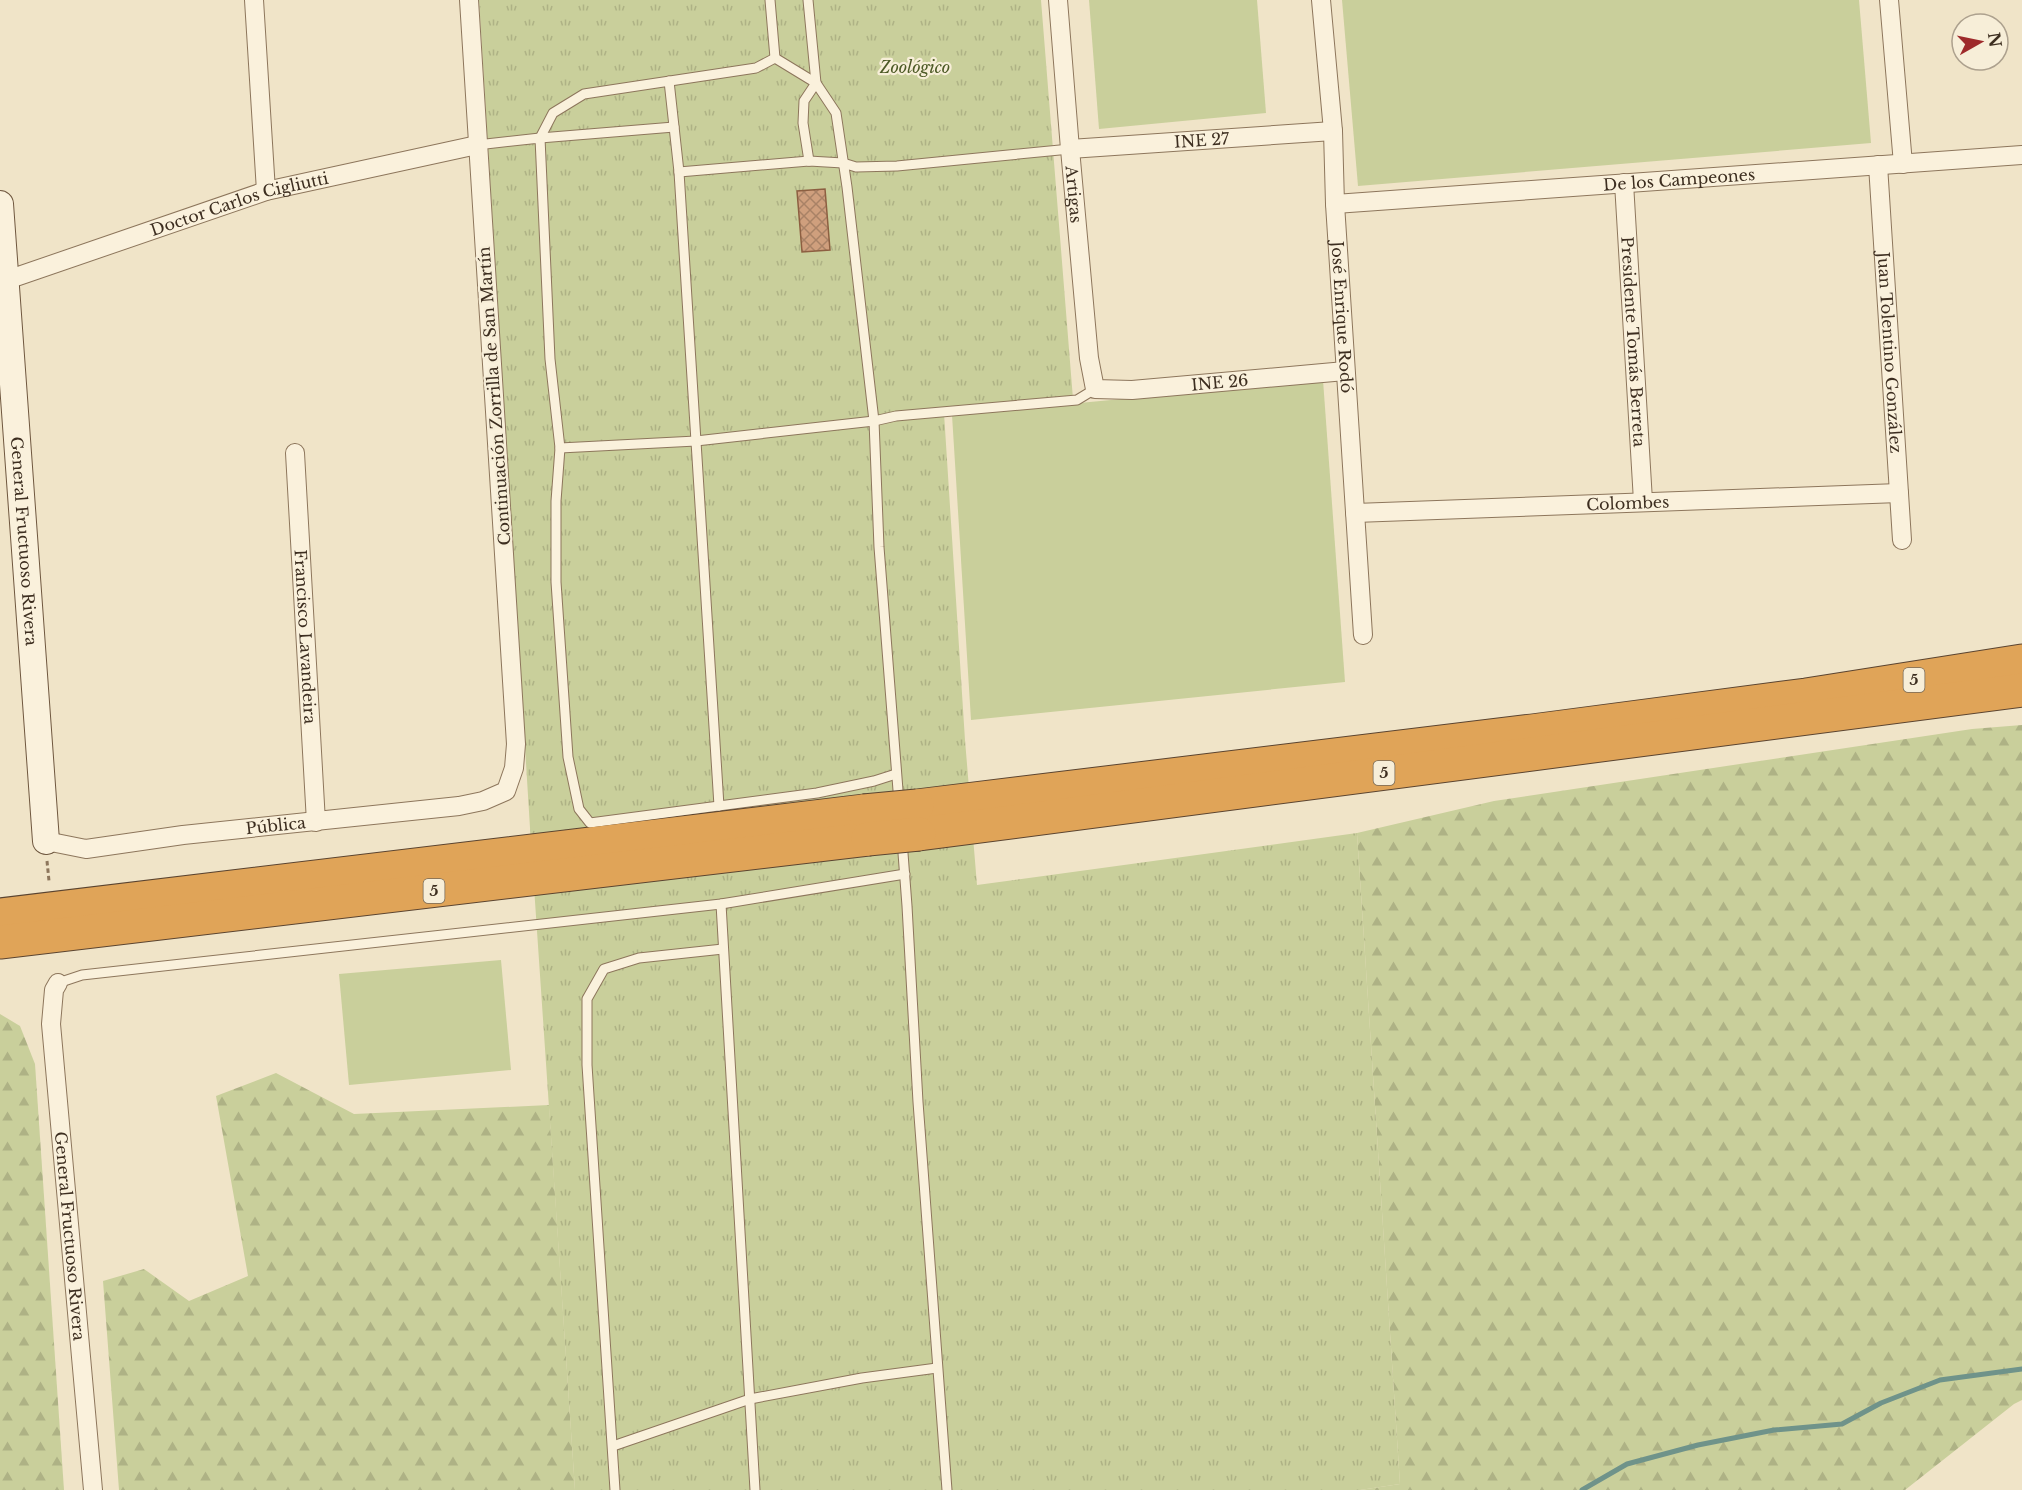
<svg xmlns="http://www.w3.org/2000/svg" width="2022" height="1490" font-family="'Libre Baskerville',serif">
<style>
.forest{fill:url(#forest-firs)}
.park{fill:url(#park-tufts)}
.garden{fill:#c9cf9b}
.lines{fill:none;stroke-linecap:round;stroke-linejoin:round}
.stream{stroke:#6f938a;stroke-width:5}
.building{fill:url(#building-cross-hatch);stroke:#8d5f41;stroke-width:1.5}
.lane-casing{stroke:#8d765c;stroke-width:11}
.street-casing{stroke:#8d765c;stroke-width:20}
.secondary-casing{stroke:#6f573f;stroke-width:28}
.highway-casing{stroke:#5b4430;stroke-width:35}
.path{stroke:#8d765c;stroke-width:3;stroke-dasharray:4.5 3;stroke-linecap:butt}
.lane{stroke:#faf1dc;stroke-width:9}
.street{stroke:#faf1dc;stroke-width:18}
.secondary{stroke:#faf1dc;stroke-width:26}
.highway{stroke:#e0a458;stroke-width:33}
.highway-bridge-casing{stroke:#5b4430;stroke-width:35;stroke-linecap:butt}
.highway-bridge{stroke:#e0a458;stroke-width:33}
.labels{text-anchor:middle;stroke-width:4.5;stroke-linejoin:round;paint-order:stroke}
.shield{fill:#f7eed8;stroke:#756857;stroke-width:1.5}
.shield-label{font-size:15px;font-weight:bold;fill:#3d2e20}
.park-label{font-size:16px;font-style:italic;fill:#4d5a26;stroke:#f7eed8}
.street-label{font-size:16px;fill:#3d2e20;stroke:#f7eed8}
</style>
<defs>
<pattern id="forest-firs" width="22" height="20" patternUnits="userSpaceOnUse" patternTransform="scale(1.5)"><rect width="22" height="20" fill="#c9cf9b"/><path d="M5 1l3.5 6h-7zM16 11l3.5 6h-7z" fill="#aeb285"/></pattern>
<pattern id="park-tufts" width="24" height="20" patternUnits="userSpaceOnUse" patternTransform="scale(1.5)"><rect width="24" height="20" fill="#c9cf9b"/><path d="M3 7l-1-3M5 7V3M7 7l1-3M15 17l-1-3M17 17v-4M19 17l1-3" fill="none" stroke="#aeb285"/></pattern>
<pattern id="building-cross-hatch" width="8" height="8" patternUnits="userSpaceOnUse" patternTransform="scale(1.5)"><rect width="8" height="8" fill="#cf9f7d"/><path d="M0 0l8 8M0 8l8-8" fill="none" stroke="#a98266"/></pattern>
</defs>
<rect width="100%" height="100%" fill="#f0e4c8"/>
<g class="forest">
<polygon points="2022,725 2022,1400 2014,1404 1905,1490 1360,1490 1400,1484 1357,833 1494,801 1972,729"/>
<polygon points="0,1014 20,1026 35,1064 64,1490 0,1490"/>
<polygon points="276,1073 354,1114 549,1105 575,1490 119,1490 103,1281 144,1269 189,1301 248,1276 216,1096"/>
</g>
<polygon class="park" points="479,0 1041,0 1073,399 944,413 965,740 977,885 1357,833 1400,1484 1360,1490 575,1490 530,828"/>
<g class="garden">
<polygon points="1089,0 1257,0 1266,113 1099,129"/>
<polygon points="1342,0 1859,0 1871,143 1358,186"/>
<polygon points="1323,380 1345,682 971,720 952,415"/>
<polygon points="501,960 511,1070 349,1085 339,974"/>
</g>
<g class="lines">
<polyline class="stream" points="1582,1490 1627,1464 1698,1445 1774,1430 1842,1424 1881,1403 1940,1380 2022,1369"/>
</g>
<polygon class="building" points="825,189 830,250 802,252 797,191"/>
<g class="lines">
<defs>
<g id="lane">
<polyline points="770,0 775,58"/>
<polyline points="808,0 816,83 804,101 803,123 809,161"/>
<polyline points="775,58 816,83 836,113 847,187 874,421 879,547 899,803"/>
<polyline points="669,81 679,172 719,806"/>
<polyline points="540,138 553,113 584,94 756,68 775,58"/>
<polyline points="540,138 674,127"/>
<polyline points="477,145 540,138 550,359 560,448 696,441 874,421 896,416 1077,400 1095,389"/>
<polyline points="679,172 809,161 843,163 856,167 897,166 1070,149"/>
<polyline points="560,448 556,501 556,582 568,757 579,809 590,823 817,793 874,781 896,774"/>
<polyline points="902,840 907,906 918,1102 947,1490"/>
<polyline points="721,904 755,1490"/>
<polyline points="58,983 82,975 721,904 905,874"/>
<polyline points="613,1446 750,1399 862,1378 937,1368"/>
<polyline points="615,1490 587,1065 587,999 604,969 639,958 723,949"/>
</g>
<g id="street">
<polyline points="254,0 266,191"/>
<path id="s1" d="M1058,0L1070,149L1089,358L1095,389L1132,390L1345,371"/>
<path id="s2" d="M1321,0L1333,131L1335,204L1363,635"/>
<polyline points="1889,0 1903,164"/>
<path id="s3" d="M1070,149L1333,131"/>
<path id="s4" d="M1878,165L1902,540"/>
<path id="s5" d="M1624,183L1643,501"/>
<path id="s6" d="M1335,204L2022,155"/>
<path id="s7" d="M4,281L266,191L477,145"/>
<path id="s8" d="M295,453L316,822"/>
<path id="s9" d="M1355,513L1899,493"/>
<path id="s10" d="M46,841L86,849L183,835L459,806L483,801L506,791L514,768L516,744L469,0"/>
<path id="s11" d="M58,983L54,990L51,1024L93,1490"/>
</g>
<g id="secondary">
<path id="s12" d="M0,204L46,841"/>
</g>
<g id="highway">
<polyline points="917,806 1532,731 1806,695 2022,661"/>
<polyline points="919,834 2022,690"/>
<polyline points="0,915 864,811"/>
<polyline points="0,942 868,839"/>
</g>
</defs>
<use href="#lane" class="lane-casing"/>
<use href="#street" class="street-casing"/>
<use href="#secondary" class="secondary-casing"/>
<use href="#highway" class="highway-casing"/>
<polyline class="path" points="47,861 49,881"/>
<use href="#lane" class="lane"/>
<use href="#street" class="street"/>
<use href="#secondary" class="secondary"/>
<use href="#highway" class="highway"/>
<defs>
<g id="highway-bridge">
<polyline points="864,811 917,806"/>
<polyline points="868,839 919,834"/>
</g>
</defs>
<use href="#highway-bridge" class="highway-bridge-casing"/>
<use href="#highway-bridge" class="highway-bridge"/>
</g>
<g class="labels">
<g class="shield">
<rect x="1903.5" y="668" width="21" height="24" rx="4.5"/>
<rect x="1373.5" y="761" width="21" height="24" rx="4.5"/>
<rect x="423.5" y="879" width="21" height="24" rx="4.5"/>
</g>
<g class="shield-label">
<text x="1914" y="685">5</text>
<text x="1384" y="778">5</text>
<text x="434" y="896">5</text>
</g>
<g class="park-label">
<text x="915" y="73">Zoológico</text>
</g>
<g class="street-label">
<text dy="6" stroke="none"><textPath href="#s3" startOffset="132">INE 27</textPath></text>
<text dy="6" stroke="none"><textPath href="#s6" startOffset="345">De los Campeones</textPath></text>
<text dy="6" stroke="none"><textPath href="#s1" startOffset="195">Artigas</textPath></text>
<text dy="6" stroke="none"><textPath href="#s7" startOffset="248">Doctor Carlos Cigliutti</textPath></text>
<text dy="6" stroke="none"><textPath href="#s2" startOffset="318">José Enrique Rodó</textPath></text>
<text dy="6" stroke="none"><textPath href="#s5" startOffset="159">Presidente Tomás Berreta</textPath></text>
<text dy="6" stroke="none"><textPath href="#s4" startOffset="188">Juan Tolentino González</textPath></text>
<text dy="6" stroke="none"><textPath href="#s1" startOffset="516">INE 26</textPath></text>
<text transform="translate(494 396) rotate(-94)" y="6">Continuación Zorrilla de San Martín</text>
<text dy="6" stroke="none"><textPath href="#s9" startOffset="273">Colombes</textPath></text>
<text dy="6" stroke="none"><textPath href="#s12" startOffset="338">General Fructuoso Rivera</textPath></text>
<text dy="6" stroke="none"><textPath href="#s8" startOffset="184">Francisco Lavandeira</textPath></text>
<text dy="6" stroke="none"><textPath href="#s10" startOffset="232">Pública</textPath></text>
<text dy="6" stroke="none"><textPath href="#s11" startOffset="255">General Fructuoso Rivera</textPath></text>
</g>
</g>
<g transform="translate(1980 42) rotate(81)"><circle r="28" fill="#f7eed8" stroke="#ada18e" stroke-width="1.5"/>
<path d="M0-4.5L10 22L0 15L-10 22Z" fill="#9e2a2b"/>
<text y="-9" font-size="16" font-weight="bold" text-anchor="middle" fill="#3d2e20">N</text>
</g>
</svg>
